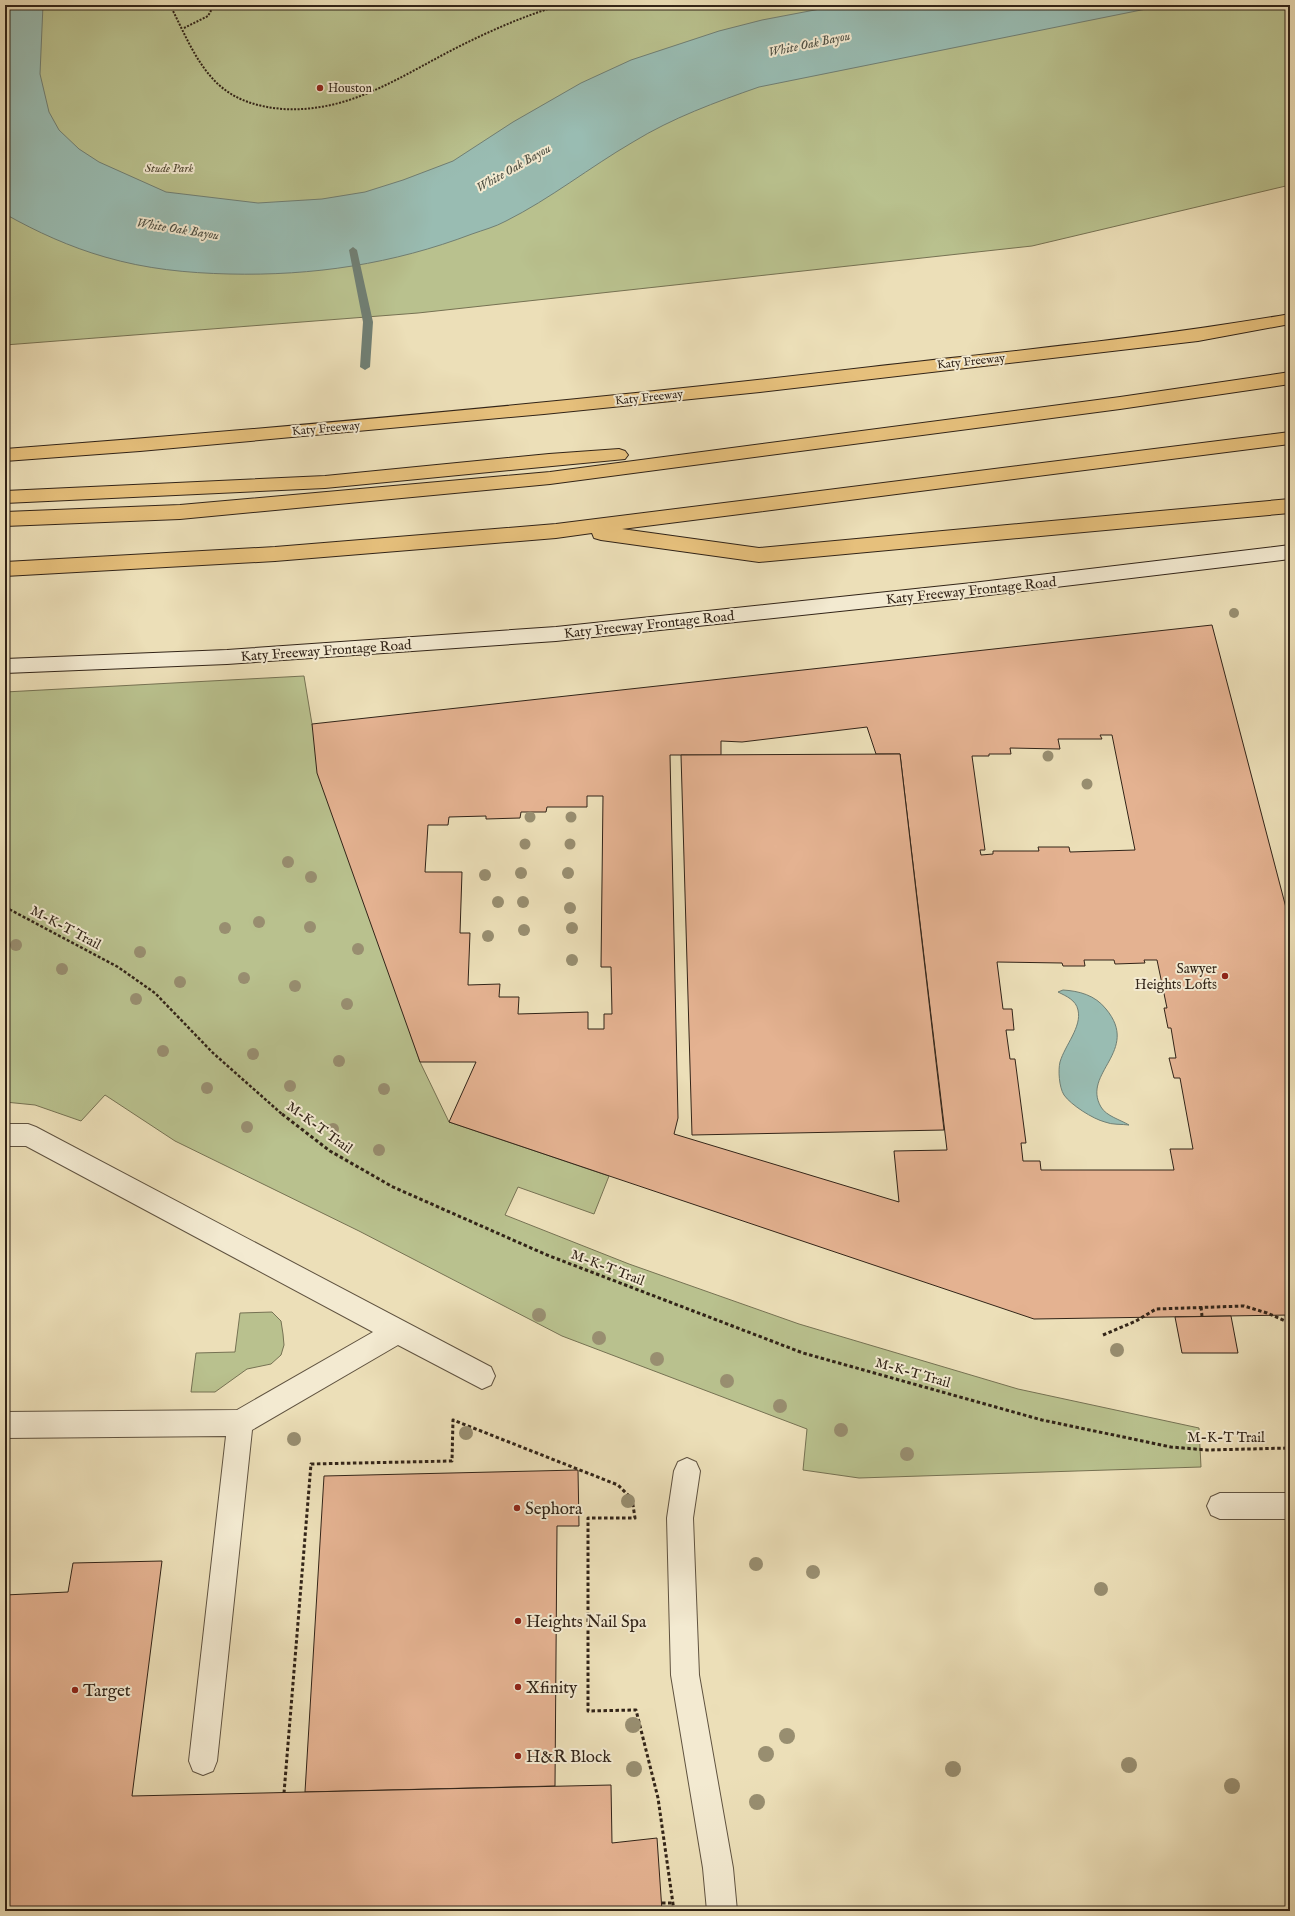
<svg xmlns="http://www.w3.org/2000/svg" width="1295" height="1916" font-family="'IM FELL English',serif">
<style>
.green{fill:#b9c18e;stroke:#767253}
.water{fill:#99bcb2;stroke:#707f74}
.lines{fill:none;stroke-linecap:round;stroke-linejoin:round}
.stream{fill:#707f74;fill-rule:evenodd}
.building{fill:#e4b291;stroke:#322418;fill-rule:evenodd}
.service-casing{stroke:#605340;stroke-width:2}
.minor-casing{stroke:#605340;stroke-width:2}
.secondary-casing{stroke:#322418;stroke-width:2}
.motorway-casing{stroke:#322418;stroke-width:2}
.path-far2{stroke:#322418;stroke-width:2;stroke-dasharray:2 1.5;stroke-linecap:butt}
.path-far1{stroke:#322418;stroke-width:2.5;stroke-dasharray:3 2;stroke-linecap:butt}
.path{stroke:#322418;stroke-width:3;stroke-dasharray:3.5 2.5;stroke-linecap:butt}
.service{fill:#f3ead1;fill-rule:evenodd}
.minor{fill:#f3ead1;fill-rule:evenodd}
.secondary{fill:#f3ead1;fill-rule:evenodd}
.motorway{fill:#e6c07c;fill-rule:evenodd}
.tree{fill:#988e70}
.poi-dot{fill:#8f2418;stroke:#f3ead1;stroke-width:1.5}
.labels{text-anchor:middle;stroke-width:4;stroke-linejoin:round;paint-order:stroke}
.far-poi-label{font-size:12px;fill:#322418;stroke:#f3ead1;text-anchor:start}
.far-park-label{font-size:12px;font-style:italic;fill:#544b36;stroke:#f3ead1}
.far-street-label{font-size:12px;fill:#322418;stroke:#f3ead1}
.far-water-label{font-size:13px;font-style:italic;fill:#515246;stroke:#f3ead1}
.street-label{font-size:14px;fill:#322418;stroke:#f3ead1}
.poi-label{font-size:14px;fill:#322418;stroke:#f3ead1;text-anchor:end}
.near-poi-label{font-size:17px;fill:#322418;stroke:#f3ead1;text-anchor:start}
</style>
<rect width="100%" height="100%" fill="#ecdfb8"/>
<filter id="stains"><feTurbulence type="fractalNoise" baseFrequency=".005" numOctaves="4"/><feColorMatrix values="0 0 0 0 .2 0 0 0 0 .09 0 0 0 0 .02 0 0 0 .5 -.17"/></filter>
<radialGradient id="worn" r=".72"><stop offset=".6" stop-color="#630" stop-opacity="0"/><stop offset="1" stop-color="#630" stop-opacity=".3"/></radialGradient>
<g class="green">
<polygon points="5,5 1290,5 1290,185 1032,246 418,313 5,345"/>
<polygon points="304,676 312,724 420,1062 449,1122 609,1176 594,1214 518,1187 505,1215 629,1264 799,1324 1018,1389 1199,1428 1201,1467 859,1478 803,1470 807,1429 562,1336 359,1231 175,1141 105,1095 81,1121 35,1105 5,1102 5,692"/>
<polygon points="272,1312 281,1321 283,1334 284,1345 281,1355 271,1364 247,1369 215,1392 191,1392 196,1353 235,1352 240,1313"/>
</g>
<g class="water">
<path d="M5,5H43L40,74L49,112L59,130L79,149L99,162L166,192L258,203L322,199L365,192L403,180L453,161L513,122L581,83L631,60L719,31L762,20L841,5H1166L759,87C716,102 672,118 633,142C590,167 550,199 506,221C495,227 483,230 472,234C393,264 313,276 229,274C187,273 146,269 105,257C70,247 37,232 5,214Z"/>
<path d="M1063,990C1079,991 1095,995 1106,1009C1141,1051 1081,1073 1101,1107C1106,1116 1121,1120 1129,1125C1122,1124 1112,1125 1105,1122C1093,1119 1071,1105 1064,1095C1059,1087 1058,1070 1060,1062C1065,1045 1082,1027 1078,1010C1076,1000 1066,996 1058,992Z"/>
</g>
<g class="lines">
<polygon class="stream" points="353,247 357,250 373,322 370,367 365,370 360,367 363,322 349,250"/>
</g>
<g class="building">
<path d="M1212,625L1290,923V1315L1034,1319L449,1122L476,1062H420L317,773L312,724ZM867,727L876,754H900L947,1150L894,1151L899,1202L674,1134L678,1118L670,755H721V741L742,742ZM1100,735H1112L1135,850L1070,852L1069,847H1038L1039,851H993V854L981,855L980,850H985L972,756H989V754H1011L1010,748L1060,749L1058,739H1102ZM587,796H603L601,967H611L612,1014H604V1029H588V1012L518,1014L519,997H499L500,984L468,985L470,933H460L462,872H425L428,825H448L449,817L486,816V819L520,818L521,812H546L547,807H587ZM1084,960H1114L1115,964L1145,963L1144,960H1157L1167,1008H1164L1168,1028H1171L1176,1058H1169L1174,1078H1180L1193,1149H1170L1174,1170H1041L1040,1161H1023L1021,1143H1026L1015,1059H1010L1006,1030H1014L1012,1009H1003L997,962L1062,963L1063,966H1085Z"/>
<polygon points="900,754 944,1130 692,1135 681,755"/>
<polygon points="1231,1316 1238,1353 1182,1353 1175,1317"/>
<polygon points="578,1470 579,1526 557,1526 555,1786 305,1792 324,1476"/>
<polygon points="162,1561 132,1796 611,1785 612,1843 657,1838 662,1911 5,1911 5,1595 68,1592 73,1563"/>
</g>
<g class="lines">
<defs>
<g id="service">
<polygon points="5,1124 28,1124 36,1127 491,1367 495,1376 491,1385 482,1389 398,1345 252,1430 217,1761 213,1771 203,1775 193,1771 189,1761 226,1436 5,1438 5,1412 237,1410 373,1332 26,1146 5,1146"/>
<polygon points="687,1458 696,1462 700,1471 693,1518 699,1675 733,1868 737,1911 707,1911 703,1868 671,1675 667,1518 674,1471 678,1462"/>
</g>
<polygon id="minor" points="1220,1493 1290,1493 1290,1519 1220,1519 1211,1515 1207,1506 1211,1497"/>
<polygon id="secondary" points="1290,545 1290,559 972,597 556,641 227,664 5,673 5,659 227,650 556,627 972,583"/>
<g id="motorway">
<path d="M1290,314V324L1198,341L760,392L544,414L140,451L5,461V449C294,427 583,401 871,367C1011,351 1151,338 1290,314Z"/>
<polygon points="1290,372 1290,384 1120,409 550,484 180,519 5,526 5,512 180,505 550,472 1120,397"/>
<polygon points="1290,432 1290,444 622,529 759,548 1290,499 1290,513 759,562 601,540 594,538 592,533 556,538 275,561 5,576 5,562 275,547 556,524"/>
<polygon points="619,449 625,451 628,455 625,459 325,488 5,503 5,491 325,476 549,454"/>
</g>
</defs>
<use href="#service" class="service-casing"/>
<use href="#minor" class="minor-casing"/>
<use href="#secondary" class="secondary-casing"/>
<use href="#motorway" class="motorway-casing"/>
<g class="path-far2">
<path d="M170,5C184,32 196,64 219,85C237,101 259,107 283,109C351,113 402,75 460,46C492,30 526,15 561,5"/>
<polyline points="184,28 208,16 214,5"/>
</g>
<polyline class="path-far1" points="5,907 118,967 155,993 213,1053 283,1115"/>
<g class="path">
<polyline points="282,1114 330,1151 393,1187 547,1255 803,1353 1042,1420 1171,1447 1207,1450 1290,1448"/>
<polyline points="1201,1307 1202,1316"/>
<polyline points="1286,1315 1287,1320"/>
<polyline points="1103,1335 1136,1321 1156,1309 1244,1306 1267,1313 1290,1323"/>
<polyline points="284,1793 311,1464 452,1461 453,1420 618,1485 632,1499 635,1518 588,1518 588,1711 636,1710 658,1798 674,1911"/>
<polyline points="662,1903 673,1903"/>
</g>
<use href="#service" class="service"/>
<use href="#minor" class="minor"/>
<use href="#secondary" class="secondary"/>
<use href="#motorway" class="motorway"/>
</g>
<g class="tree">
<circle cx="1234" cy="613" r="5"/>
<circle cx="1048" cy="756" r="5.5"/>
<circle cx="1087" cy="784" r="5.5"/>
<circle cx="530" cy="817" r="5.5"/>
<circle cx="571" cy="817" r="5.5"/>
<circle cx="525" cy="844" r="5.5"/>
<circle cx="570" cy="844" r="5.5"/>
<circle cx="288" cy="862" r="6"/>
<circle cx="521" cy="873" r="6"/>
<circle cx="568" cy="873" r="6"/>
<circle cx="485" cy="875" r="6"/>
<circle cx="311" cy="877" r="6"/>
<circle cx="498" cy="902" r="6"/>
<circle cx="523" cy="902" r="6"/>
<circle cx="570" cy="908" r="6"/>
<circle cx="259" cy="922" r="6"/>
<circle cx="310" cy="927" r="6"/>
<circle cx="225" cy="928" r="6"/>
<circle cx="572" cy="928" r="6"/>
<circle cx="524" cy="930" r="6"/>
<circle cx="488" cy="936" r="6"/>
<circle cx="16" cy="945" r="6"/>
<circle cx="358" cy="949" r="6"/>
<circle cx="140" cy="952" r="6"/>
<circle cx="572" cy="960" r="6"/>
<circle cx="62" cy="969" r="6"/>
<circle cx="244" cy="978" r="6"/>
<circle cx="180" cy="982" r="6"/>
<circle cx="295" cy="986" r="6"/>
<circle cx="136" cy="999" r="6"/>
<circle cx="347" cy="1004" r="6"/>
<circle cx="163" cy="1051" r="6"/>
<circle cx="253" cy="1054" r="6"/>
<circle cx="339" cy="1061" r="6"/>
<circle cx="290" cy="1086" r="6"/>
<circle cx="207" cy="1088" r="6"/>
<circle cx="384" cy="1089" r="6"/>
<circle cx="247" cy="1127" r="6"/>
<circle cx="333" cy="1129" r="6"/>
<circle cx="379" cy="1150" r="6"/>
<circle cx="539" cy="1315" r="7"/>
<circle cx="599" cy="1338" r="7"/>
<circle cx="1117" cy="1350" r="7"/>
<circle cx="657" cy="1359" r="7"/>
<circle cx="727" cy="1381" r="7"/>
<circle cx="780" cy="1406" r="7"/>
<circle cx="841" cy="1430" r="7"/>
<circle cx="466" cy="1433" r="7"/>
<circle cx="294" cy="1439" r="7"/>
<circle cx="907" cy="1454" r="7"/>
<circle cx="628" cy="1501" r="7"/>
<circle cx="756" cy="1564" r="7"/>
<circle cx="813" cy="1572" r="7"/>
<circle cx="1101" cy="1589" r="7"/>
<circle cx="633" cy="1725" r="8"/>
<circle cx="787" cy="1736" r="8"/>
<circle cx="766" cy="1754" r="8"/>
<circle cx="1129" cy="1765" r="8"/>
<circle cx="634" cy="1769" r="8"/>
<circle cx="953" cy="1769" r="8"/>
<circle cx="1232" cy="1786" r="8"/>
<circle cx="757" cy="1802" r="8"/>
</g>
<g class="poi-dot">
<circle cx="320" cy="88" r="4"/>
<circle cx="1225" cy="976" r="4"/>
<circle cx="517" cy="1508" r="4"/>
<circle cx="518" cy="1621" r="4"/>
<circle cx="518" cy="1687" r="4"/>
<circle cx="75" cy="1690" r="4"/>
<circle cx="518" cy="1756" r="4"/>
</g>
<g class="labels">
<g class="far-poi-label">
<text x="328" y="92">Houston</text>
</g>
<g class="far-park-label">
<text x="169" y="172">Stude Park</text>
</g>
<g class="far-street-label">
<text transform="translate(971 361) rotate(-6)" y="4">Katy Freeway</text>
<text transform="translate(649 397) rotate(-6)" y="4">Katy Freeway</text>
<text transform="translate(326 428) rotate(-5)" y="4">Katy Freeway</text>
</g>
<g class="far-water-label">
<text transform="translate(809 43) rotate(-12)" y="5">White Oak Bayou</text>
<text transform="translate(513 167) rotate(-30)" y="5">White Oak Bayou</text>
<text transform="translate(178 228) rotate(9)" y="5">White Oak Bayou</text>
</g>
<g class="street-label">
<text transform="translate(971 590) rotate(-6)" y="5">Katy Freeway Frontage Road</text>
<text transform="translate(649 624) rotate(-6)" y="5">Katy Freeway Frontage Road</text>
<text transform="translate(326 650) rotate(-4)" y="5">Katy Freeway Frontage Road</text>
<text transform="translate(66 927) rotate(28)" y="5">M-K-T Trail</text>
<text transform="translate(320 1127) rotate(36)" y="5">M-K-T Trail</text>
<text transform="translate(608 1267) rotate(21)" y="5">M-K-T Trail</text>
<text transform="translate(913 1372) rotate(16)" y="5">M-K-T Trail</text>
<text x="1226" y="1442">M-K-T Trail</text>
</g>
<g class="poi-label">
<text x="1217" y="973">Sawyer<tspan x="1217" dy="16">Heights Lofts</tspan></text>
</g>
<g class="near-poi-label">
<text x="525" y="1514">Sephora</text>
<text x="526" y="1627">Heights Nail Spa</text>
<text x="526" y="1693">Xfinity</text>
<text x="83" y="1696">Target</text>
<text x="526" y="1762">H&amp;R Block</text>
</g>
</g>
<rect width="1295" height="1916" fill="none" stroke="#ecdfb8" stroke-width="20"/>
<rect x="6" y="6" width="1283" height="1904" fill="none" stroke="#322418" stroke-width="2"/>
<rect x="10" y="10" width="1275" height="1896" fill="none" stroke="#322418"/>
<rect width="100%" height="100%" filter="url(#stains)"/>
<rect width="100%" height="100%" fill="url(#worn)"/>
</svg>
